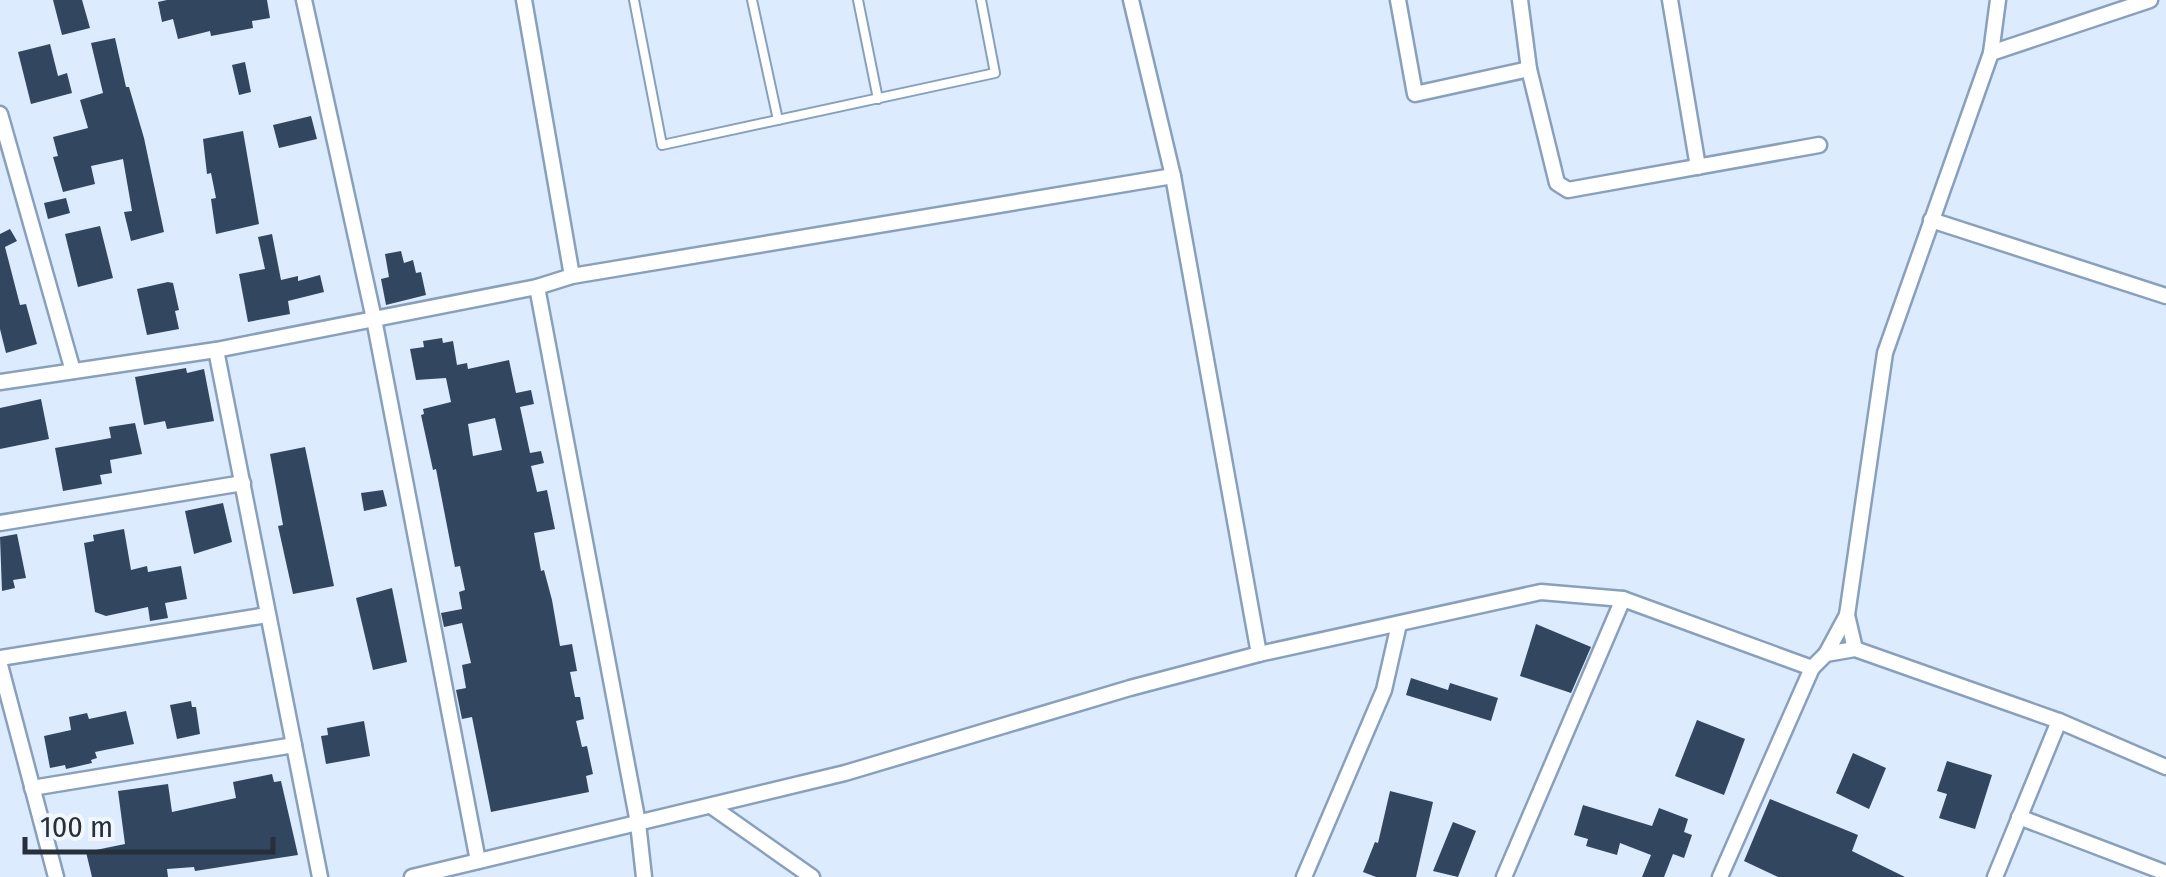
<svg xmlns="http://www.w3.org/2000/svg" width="2166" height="877" font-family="'Fira Sans Condensed',sans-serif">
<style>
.building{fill:#32465f;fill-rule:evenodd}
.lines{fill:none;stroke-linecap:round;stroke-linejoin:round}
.service-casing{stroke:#89a0bd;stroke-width:12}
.minor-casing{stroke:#89a0bd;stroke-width:19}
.service{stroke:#fff;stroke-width:8}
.minor{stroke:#fff;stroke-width:14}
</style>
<rect width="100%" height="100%" fill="#dcebfe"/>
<g class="building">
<polygon points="53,0 82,0 90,28 62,35"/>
<polygon points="167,0 267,0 270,18 252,21 253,28 211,36 210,31 178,39 173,19 162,22 158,2"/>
<polygon points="115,38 126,87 129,87 144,138 164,232 131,241 124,212 132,211 123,159 91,166 95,184 63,192 53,157 58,156 53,137 88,128 80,100 103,93 91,43"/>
<polygon points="50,44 58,76 67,73 72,93 31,104 18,52"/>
<polygon points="245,62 251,92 239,95 232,65"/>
<polygon points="311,116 317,139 279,148 273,125"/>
<polygon points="243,131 259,224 216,234 211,199 216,198 211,173 207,174 203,139"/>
<polygon points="66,198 70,213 48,219 44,203"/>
<polygon points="100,226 113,278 78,287 65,234"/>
<polygon points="10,229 17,241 5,247 20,305 26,304 37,344 6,353 0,329 0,234"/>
<polygon points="272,234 281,280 298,276 298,281 320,275 324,292 288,301 290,314 248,322 239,274 265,269 258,237"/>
<polygon points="401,251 404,263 413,260 416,273 421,272 426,295 386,305 381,279 389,277 385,254"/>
<polygon points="168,282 173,283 179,310 175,311 179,329 147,335 137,289"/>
<path d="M442,338L443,343L453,341L457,365L467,363L468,369L509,360L516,393L531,390L534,404L520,407L530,453L541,451L544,463L531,466L537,492L547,490L555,529L534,533L541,571L544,570L552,600L560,646L572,644L577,671L570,672L575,697H580L584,719L576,721L582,747L587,746L593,774L586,776L589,792L491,812L472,717L462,719L456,690L466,688L462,665L471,663L462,623L444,627L441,613L462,609L459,592L465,590L460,566L455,567L436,469L433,470L421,415L424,414L423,409L451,402L446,378L416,380L410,349L424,347L423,341ZM495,418L502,450L473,456L468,424Z"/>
<polygon points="186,368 187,373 204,369 214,421 167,429 165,421 144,425 135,377"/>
<polygon points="41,399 49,439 0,449 0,408"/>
<polygon points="135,423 142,454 110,460 112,473 100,475 102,484 63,491 55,448 111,438 109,427"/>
<polygon points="305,447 334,586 293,594 278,526 283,525 270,454"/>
<polygon points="383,490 387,506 364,511 361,493"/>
<polygon points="223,503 232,542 194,554 185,511"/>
<polygon points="124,529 131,570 147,566 148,572 181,566 187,599 165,603 168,618 150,621 148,607 106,616 95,612 84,543 94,541 93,535"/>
<polygon points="17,534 26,578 13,580 15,588 2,591 0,537"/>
<polygon points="392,588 407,662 373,670 356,598"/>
<polygon points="1536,624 1591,647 1571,693 1520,676"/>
<polygon points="1411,678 1448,690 1450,683 1498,698 1491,721 1406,695"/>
<polygon points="191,701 192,707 196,707 200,734 177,739 170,705"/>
<polygon points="126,711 134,744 95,752 97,758 91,760 92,763 66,769 65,765 50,768 44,736 71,730 69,717 87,713 89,719"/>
<polygon points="1697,720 1745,739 1724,795 1675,776"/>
<polygon points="364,721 370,756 326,764 321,736 328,735 327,728"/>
<polygon points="1853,753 1886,768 1869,809 1836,793"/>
<polygon points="1947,761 1992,775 1975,829 1939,818 1947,794 1937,791"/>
<polygon points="272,774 274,782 281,781 298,855 195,871 194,867 167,869 168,877 92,877 86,852 125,844 118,791 168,784 172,812 236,798 233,782"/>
<polygon points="1390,791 1433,802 1416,877 1376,877 1363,872 1375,842 1378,843"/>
<polygon points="1770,799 1858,835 1852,851 1905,877 1778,877 1744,861"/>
<polygon points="1583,805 1652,826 1659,808 1688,819 1684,832 1692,835 1684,858 1673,854 1664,877 1642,877 1651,855 1620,843 1617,855 1586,846 1588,839 1574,835"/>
<polygon points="1453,822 1476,831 1458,877 1433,871"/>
</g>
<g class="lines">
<defs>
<g id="service">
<polyline points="634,0 662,145 995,73 981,0"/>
<polyline points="752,0 778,120"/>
<polyline points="858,0 878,99"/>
</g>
<g id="minor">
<polyline points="304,0 374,319 478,861"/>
<polyline points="1131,0 1173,176 1259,654"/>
<polyline points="1398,0 1415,94 1529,69"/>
<polyline points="1520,0 1529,69 1557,183 1568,190 1819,145"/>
<polyline points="1670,0 1698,167"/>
<polyline points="1991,53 2150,0"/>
<polyline points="0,114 73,371"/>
<polyline points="1931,220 2166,296"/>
<polyline points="572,276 1173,176"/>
<polyline points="537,287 638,823 644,877"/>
<polyline points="216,350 320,877"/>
<polyline points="0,382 216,350 537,287 572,276 524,0"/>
<polyline points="0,523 243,483"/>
<polyline points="1847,615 1855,649"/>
<polyline points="1826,654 1847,615 1885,353 1991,53 1998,0"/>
<polyline points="0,658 267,615"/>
<polyline points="0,665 56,877"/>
<polyline points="32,788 294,745"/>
<polyline points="711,806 812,877"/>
<polyline points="2019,817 2166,873"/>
<polyline points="412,877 845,773 1130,688 1259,654 1541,592 1623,599 1812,668 1826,654 1855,649 2059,721 2166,767"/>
<polyline points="1304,877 1384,690 1399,624"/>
<polyline points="1504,877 1623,599"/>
<polyline points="1720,877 1812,668"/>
<polyline points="1995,877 2059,721"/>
</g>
</defs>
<use href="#service" class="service-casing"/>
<use href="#minor" class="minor-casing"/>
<use href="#service" class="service"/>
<use href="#minor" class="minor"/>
</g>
<path d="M25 837v15h248v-15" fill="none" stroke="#26303b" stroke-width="5"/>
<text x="40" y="837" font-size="30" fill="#26303b" stroke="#f2f7fe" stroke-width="8" paint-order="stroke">100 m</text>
</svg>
